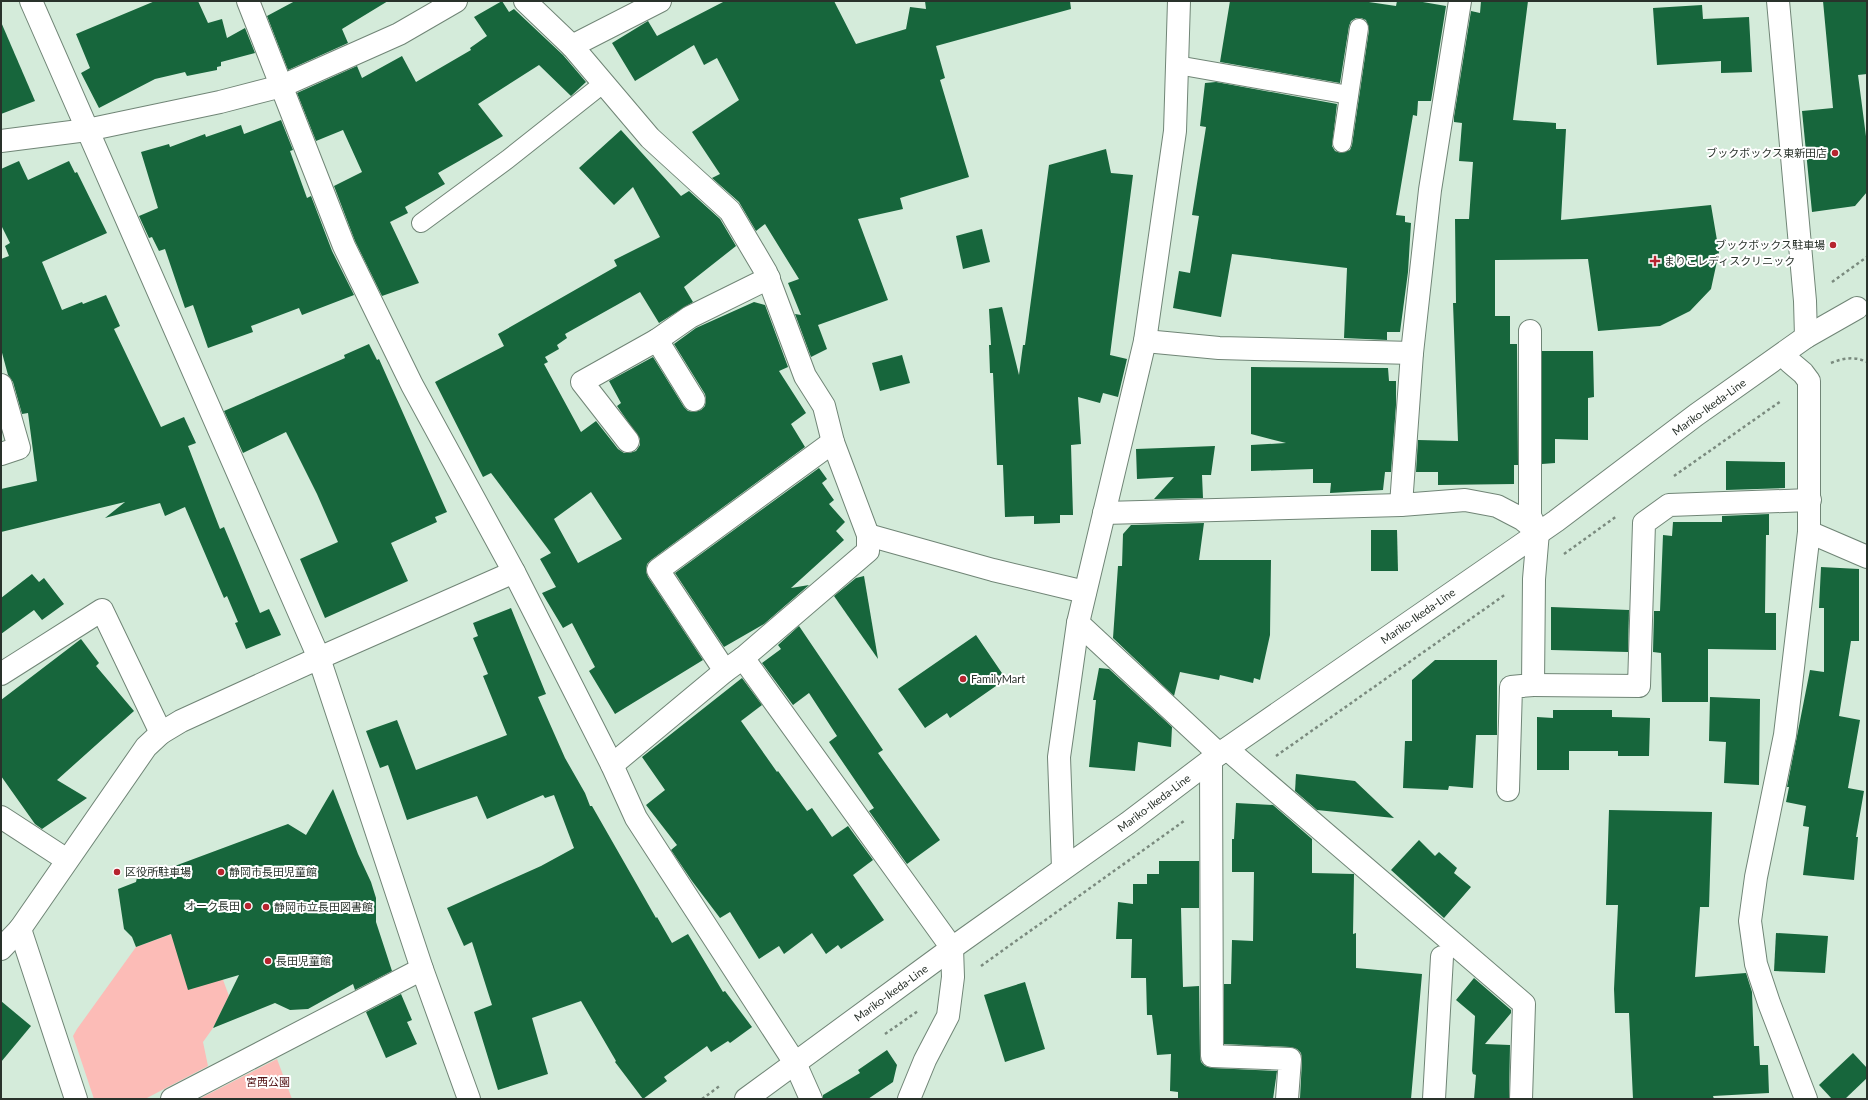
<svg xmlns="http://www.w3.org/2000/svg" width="1868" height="1100" font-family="Lato,'Noto Sans JP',sans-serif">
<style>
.green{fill:#fcbcb7}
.building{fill:#17663c;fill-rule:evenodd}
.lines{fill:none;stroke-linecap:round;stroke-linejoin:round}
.service-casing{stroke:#708576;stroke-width:20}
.minor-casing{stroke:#708576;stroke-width:24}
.tertiary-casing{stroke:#708576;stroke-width:24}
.path{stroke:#7a8a7e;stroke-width:2.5;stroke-dasharray:3 3;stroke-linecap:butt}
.service{stroke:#fff;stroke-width:18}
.minor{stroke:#fff;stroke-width:22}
.tertiary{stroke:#fff;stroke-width:22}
.poi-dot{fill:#b6242f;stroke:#fff;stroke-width:1.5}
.labels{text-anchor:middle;stroke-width:4;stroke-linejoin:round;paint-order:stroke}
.poi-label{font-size:11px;fill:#29322b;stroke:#fff;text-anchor:start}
.street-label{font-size:11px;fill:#29322b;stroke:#fff}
.park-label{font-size:11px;fill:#521214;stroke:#fff}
</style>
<rect width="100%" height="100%" fill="#d4ebda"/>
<g class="green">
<polygon points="202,923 229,996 213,1028 203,1042 208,1066 145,1099 94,1099 73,1036 77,1029 136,947"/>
<polygon points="277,1059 292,1099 199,1099"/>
</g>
<g class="building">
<polygon points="155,1 198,1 208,23 222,19 227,38 245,28 255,53 221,62 221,66 217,67 217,70 187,76 185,72 155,79 99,108 81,73 90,68 76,34"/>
<polygon points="295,1 388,1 342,29 348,43 288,70 267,16"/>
<polygon points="502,1 509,12 514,9 563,55 586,82 571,96 539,65 478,104 503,136 438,173 445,184 405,207 408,213 390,222 419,283 382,296 355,241 334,186 362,172 343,130 316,141 297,93 357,66 362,78 402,56 416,82 471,50 470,48 487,36 474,17"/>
<polygon points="725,1 834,1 856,44 906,29 910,7 926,9 925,1 1070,1 1071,9 936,46 945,78 940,80 969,177 900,198 903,209 858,219 888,300 818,325 827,349 811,357 795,314 801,315 788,283 799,279 765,224 756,231 739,202 712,178 720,174 692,132 739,100 717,58 704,65 694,45 635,81 612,43 648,21 657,36"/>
<polygon points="1230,1 1362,1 1396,6 1397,1 1417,1 1446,6 1431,101 1418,101 1417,116 1413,115 1396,215 1405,216 1405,222 1411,223 1408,272 1400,332 1387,332 1387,340 1344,338 1347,268 1232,254 1221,317 1173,308 1179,271 1190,273 1199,216 1192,215 1206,127 1200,126 1205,83 1216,82 1337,104 1332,146 1335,151 1341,153 1350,150 1352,145 1369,30 1366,20 1361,18 1356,18 1351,21 1349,26 1340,83 1220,62"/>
<polygon points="1481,1 1528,1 1513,120 1556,123 1556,129 1566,129 1561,220 1711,205 1719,252 1711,289 1690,311 1660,326 1598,331 1588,259 1495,260 1495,316 1510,316 1510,344 1517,344 1518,465 1514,465 1514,484 1438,485 1438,472 1416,472 1418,440 1458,441 1453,303 1456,303 1455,219 1469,219 1473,162 1459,161 1462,123 1454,122 1454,117 1471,11 1480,13"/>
<polygon points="1823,1 1867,1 1867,74 1858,75 1867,144 1867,192 1855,206 1812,212 1802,111 1833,108"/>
<polygon points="1702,5 1703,19 1749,17 1752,72 1721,73 1721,61 1657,65 1653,8"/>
<polygon points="1,22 35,101 1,114"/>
<polygon points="281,120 293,150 290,151 307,198 311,196 332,251 354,295 302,315 299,308 251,326 253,332 208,348 193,305 185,308 165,249 159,251 152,237 149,238 139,216 158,208 141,152 169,144 170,147 205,134 206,137 241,125 244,134"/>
<path d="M621,130L681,196L689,191L720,219L736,246L684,287L693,302L659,323L640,292L565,334L567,338L557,345L559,349L545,357L548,362L544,364L581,432L596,421L618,449L624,453H629L636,451L640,445V439L617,406L621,403L609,381L653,357L684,407L688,411L694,412L701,410L705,406L706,399L705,394L674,344L696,328L754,302L765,305L788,367L779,371L806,413L791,424L805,447L651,560L647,564L646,571L648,577L703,660L615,714L589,671L595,667L572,623L563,628L542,593L556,587L540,559L551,553L491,473L483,477L435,382L504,346L498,334L617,266L614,260L660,237L633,187L614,205L579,168ZM591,492L622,539L578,563L554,519Z"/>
<polygon points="1106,149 1111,173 1133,175 1110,355 1127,359 1118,397 1103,393 1100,403 1078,397 1081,444 1071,445 1073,515 1060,515 1060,523 1034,524 1034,516 1005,517 1003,465 997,465 993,373 990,373 989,345 991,345 989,309 1002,307 1019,375 1023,345 1025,345 1049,165"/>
<polygon points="19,161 28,180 69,161 75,173 77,172 107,233 42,262 62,310 82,302 83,304 106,295 120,326 114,329 161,427 184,417 196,443 188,446 220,529 224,527 260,613 269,609 281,635 246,649 235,623 238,622 227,596 224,598 185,507 165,516 160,503 105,518 125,502 1,532 1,489 37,481 28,413 22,414 13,382 8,375 1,349 1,259 9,256 5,246 10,243 1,225 1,169"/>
<polygon points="982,229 990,262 963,269 956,236"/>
<polygon points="369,344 377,360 379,359 447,512 435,517 437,522 391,543 408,581 325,618 300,559 338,542 317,494 286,432 243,453 224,411 345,358 344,355"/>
<polygon points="1542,351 1593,351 1594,397 1588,398 1588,440 1555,439 1555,463 1542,464"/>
<polygon points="902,355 910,383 880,391 872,363"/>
<polygon points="1251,367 1388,368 1389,381 1396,381 1396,405 1391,472 1385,472 1383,490 1330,493 1331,483 1313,483 1313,469 1251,471 1251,445 1286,443 1251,434"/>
<polygon points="1215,446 1211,475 1202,475 1203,498 1154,499 1174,477 1137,479 1136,449"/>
<polygon points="1726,461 1785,462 1785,488 1726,490"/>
<polygon points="819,468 827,479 822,483 834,500 829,504 845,522 836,531 844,540 791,588 809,585 764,624 724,647 675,573"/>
<polygon points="1769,514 1769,535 1766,535 1765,613 1776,613 1776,650 1708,649 1708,702 1662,702 1661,653 1653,652 1654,611 1660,611 1663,535 1672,536 1673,522 1722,522 1722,516"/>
<polygon points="1204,523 1199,560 1271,560 1270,635 1260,680 1254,678 1253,683 1220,675 1219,680 1180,672 1174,696 1113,638 1118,566 1122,566 1123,534 1131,525"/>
<polygon points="1371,530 1397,530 1398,571 1371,571"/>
<polygon points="1821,567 1859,569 1859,641 1851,641 1839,716 1860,720 1848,788 1864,791 1856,837 1858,837 1854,880 1803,875 1809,827 1803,826 1806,806 1786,802 1789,787 1787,787 1810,670 1824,672 1824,608 1819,608"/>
<polygon points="32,574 39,582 44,578 64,604 42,620 34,610 1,634 1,598"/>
<polygon points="864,576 878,659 834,596 856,578"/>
<polygon points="1551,607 1629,610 1628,652 1551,650"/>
<polygon points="511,608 546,694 538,697 565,758 585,793 590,806 592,806 656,918 657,917 672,943 688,934 723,992 725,991 752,1027 730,1043 728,1041 711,1052 707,1046 664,1077 667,1081 643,1099 615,1062 616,1061 581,1001 532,1018 548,1074 498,1090 474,1012 492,1005 472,942 464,946 447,908 541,866 574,848 554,795 545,798 543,795 487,819 477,796 407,820 388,765 380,768 366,731 397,720 416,770 507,735 483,676 488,674 473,638 478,636 473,623"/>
<polygon points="799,626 883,750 878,753 940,840 907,864 869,811 874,808 829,742 837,736 809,693 793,705 762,663 781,649 778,645"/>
<polygon points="976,635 1006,679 950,718 947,713 925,728 898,689"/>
<polygon points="81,639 99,663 96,666 134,711 57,780 87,798 42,829 35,824 1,776 1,700"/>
<polygon points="1435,660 1497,660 1497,735 1476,735 1473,788 1449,786 1448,790 1403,788 1405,741 1412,741 1412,680"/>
<polygon points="1099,668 1109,669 1172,727 1171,747 1138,742 1135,771 1089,767 1096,700 1093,700"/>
<polygon points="742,678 762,705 741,721 777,772 778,771 807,811 812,808 832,837 848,826 873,860 853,875 884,920 841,949 838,945 826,954 812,933 784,954 779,946 759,959 730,912 720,918 692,881 671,850 677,845 646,805 665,790 642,757"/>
<polygon points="1710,697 1760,699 1759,785 1724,783 1726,742 1709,741"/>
<polygon points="1553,710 1612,710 1612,717 1650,718 1649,756 1618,756 1618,751 1569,751 1569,770 1537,770 1537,717 1553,718"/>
<polygon points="1296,774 1355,781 1394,818 1317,810 1295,791"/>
<polygon points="333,789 358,854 371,882 376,898 376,922 392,971 355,990 353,984 308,1009 290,1010 275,1003 213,1028 239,975 188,990 171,934 136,947 132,937 124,929 118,889 136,882 138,873 151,867 164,870 288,824 306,835"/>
<polygon points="1236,803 1273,805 1312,839 1312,873 1354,874 1353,934 1356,933 1356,968 1422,974 1411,1099 1300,1098 1302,1060 1301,1053 1297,1049 1290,1047 1224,1044 1224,984 1231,984 1232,940 1253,941 1254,872 1232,872 1232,839 1234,839"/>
<polygon points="1609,810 1712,812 1709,907 1700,907 1695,977 1746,973 1752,992 1754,1046 1759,1046 1760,1065 1768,1065 1769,1093 1713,1096 1714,1099 1633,1099 1629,1013 1615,1013 1614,989 1618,905 1606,905"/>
<polygon points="1419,840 1435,856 1439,852 1457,868 1454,873 1471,887 1444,918 1391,870"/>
<polygon points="1159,861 1199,861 1199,908 1181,908 1183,987 1199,986 1200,1056 1201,1062 1205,1066 1212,1068 1277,1071 1273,1099 1178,1099 1178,1092 1170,1091 1171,1054 1157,1055 1152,1015 1147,1015 1146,978 1131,978 1132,939 1116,939 1118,902 1133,904 1133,884 1147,884 1147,874 1159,874"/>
<polygon points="1776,933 1828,936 1825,973 1774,971"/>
<polygon points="1474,978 1511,1010 1511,1013 1485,1044 1510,1045 1509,1099 1474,1099 1476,1075 1473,1074 1472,1071 1475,1016 1456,1000"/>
<polygon points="1025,982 1045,1049 1005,1062 984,995"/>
<polygon points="401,994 412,1020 407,1022 417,1044 386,1058 366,1012"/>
<polygon points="1,1001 31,1026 1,1062"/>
<polygon points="887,1050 897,1065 893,1082 868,1099 823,1099 823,1095 860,1073 858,1070"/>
<polygon points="1853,1053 1867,1068 1867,1078 1845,1099 1832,1099 1819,1085"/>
</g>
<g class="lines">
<defs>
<g id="service">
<polyline points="1177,65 1349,95"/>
<polyline points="1342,143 1359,28"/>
<polyline points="421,223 508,159 604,83"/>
</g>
<g id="minor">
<polyline points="31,1 319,658 514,572"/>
<polyline points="248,1 344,246 412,385 514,572 612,765 636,818 795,1063 811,1099"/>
<polyline points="525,1 572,46 650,138 730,211 766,272 805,376 824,406 833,442 868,535 868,551 743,658 725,671 612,765"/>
<polyline points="1778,1 1805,301 1806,337"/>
<polyline points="572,46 660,1"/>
<polyline points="1,141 87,130 220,102 282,86 399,34 456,1"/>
<polyline points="1530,331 1530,516 1538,532"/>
<polyline points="657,340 694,400"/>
<polyline points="1145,341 1219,348 1412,353"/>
<polyline points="1790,362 1803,373 1809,381 1809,532 1785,735 1756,877 1750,921 1756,964 1769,1003 1806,1099"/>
<polyline points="1,385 19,448 1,454"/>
<polyline points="628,441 582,382 657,340 690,317 769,278"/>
<polyline points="1401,505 1412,353 1430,190 1460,1"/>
<polyline points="1104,513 1401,505 1465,500 1497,506 1522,519 1538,532 1534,579 1533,685 1511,687 1508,790"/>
<polyline points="1809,532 1867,557"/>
<polyline points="868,535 993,570 1085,592"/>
<polyline points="1078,623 1219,754"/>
<polyline points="743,658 952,948 953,977 948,1016 925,1060 909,1099"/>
<polyline points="725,671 658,570 833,442"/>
<polyline points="1,674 102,610 161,733"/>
<polyline points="1533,685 1639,686 1644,523 1669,505 1810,500"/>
<polyline points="1227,749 1524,1004 1521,1099"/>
<polyline points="1211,760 1212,1056 1290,1059 1287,1099"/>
<polyline points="1,817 67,860"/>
<polyline points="1063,868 1059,757 1078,623 1145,341 1175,131 1179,1"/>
<polyline points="20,929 76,1099"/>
<polyline points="172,1099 422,969"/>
<polyline points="1434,1099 1442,957"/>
</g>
<g id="tertiary">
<polyline points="1,949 20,929 146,747 161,733 181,721 319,658 422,969 469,1099"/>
<polyline points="746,1099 952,948 1128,823 1219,754 1556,521 1696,415 1806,337 1857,308"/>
</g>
</defs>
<use href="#service" class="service-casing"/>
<use href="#minor" class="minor-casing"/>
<use href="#tertiary" class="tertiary-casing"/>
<g class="path">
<polyline points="1832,282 1867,257"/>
<path d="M1831,363C1843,358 1855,356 1867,362"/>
<polyline points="1674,476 1781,401"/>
<polyline points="1564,554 1617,516"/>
<polyline points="1276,756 1506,594"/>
<polyline points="981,966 1184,821"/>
<polyline points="885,1034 918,1011"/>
<polyline points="702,1099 721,1085"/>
</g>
<use href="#service" class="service"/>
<use href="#minor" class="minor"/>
<use href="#tertiary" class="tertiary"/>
</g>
<g class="poi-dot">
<circle cx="1835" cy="153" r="4"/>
<circle cx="1833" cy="245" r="4"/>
<path d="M1653 255h4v4h4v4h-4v4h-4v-4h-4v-4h4z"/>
<circle cx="963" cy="679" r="4"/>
<circle cx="117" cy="872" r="4"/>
<circle cx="221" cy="872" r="4"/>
<circle cx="248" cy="906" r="4"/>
<circle cx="266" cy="907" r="4"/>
<circle cx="268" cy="961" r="4"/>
</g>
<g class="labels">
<g class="poi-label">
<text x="1827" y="157" text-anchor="end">ブックボックス東新田店</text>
<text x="1825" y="249" text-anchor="end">ブックボックス駐車場</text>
<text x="1664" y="265">まりこレディスクリニック</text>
<text x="971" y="683">FamilyMart</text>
<text x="125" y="876">区役所駐車場</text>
<text x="229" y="876">静岡市長田児童館</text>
<text x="240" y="910" text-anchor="end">オーク長田</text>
<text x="274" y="911">静岡市立長田図書館</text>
<text x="276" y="965">長田児童館</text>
</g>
<g class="street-label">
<text transform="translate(1709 407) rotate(-36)" y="4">Mariko-Ikeda-Line</text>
<text transform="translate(1418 616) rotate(-35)" y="4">Mariko-Ikeda-Line</text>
<text transform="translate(1154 803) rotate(-37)" y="4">Mariko-Ikeda-Line</text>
<text transform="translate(891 993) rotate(-36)" y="4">Mariko-Ikeda-Line</text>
</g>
<g class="park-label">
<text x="268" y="1086">宮西公園</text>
</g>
</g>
<rect width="1868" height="1100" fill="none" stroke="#29322b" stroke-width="4"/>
</svg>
